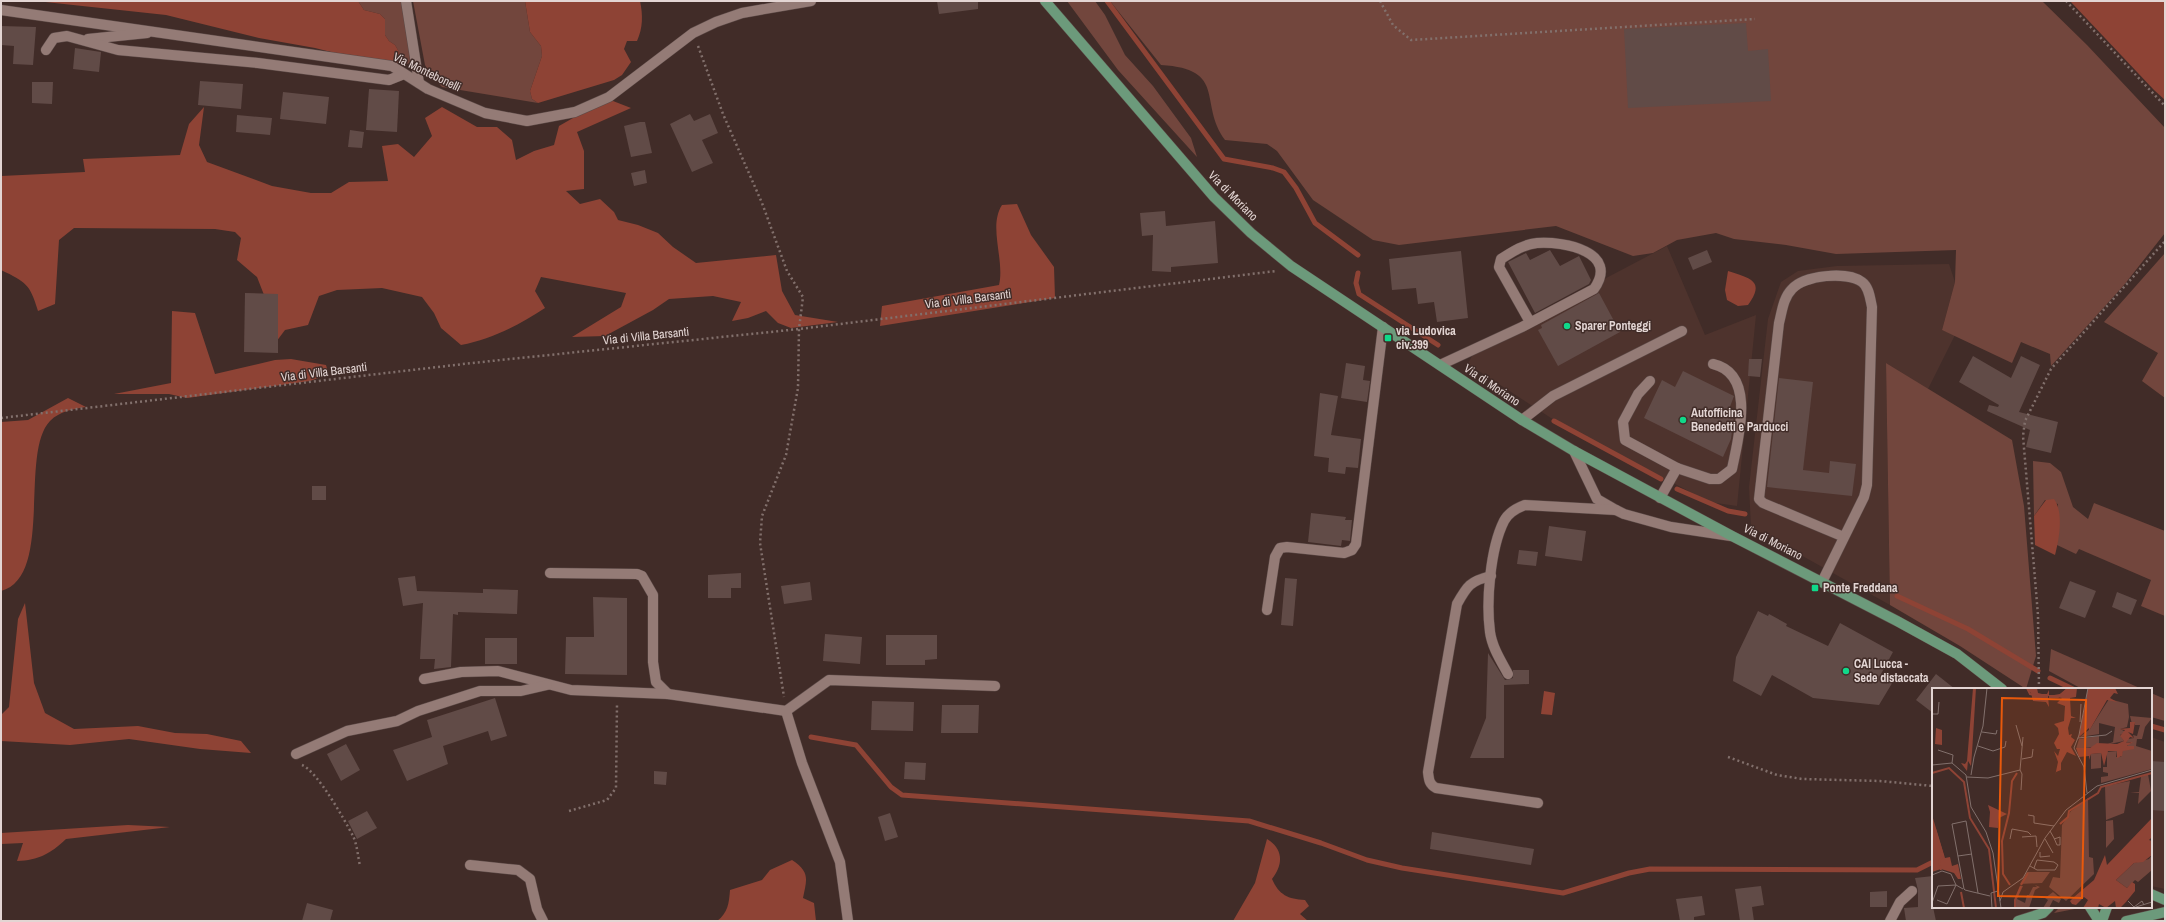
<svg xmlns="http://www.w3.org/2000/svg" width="2166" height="922" font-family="'Archivo Narrow',sans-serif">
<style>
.built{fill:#4e332d}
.green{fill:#72463d}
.forest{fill:#8e4335}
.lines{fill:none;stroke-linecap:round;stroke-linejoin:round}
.stream{stroke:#8e4335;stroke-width:5}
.building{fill:#614b47}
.minor-casing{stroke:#5c4a47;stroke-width:11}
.major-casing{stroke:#5c4a47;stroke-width:11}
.path{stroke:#82706c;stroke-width:2.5;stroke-dasharray:2 3;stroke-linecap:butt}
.minor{stroke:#947b76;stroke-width:10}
.major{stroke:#6c9a7b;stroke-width:10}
.poi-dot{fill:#10d98a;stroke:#412c28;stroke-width:1.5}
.labels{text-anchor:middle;stroke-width:3;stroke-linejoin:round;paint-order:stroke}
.street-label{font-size:12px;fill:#e3d5d3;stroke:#412c28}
.poi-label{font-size:12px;font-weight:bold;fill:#e3d5d3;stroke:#412c28;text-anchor:start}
.inset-river{fill:none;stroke:#8e4335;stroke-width:2}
.inset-road{fill:none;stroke:#82706c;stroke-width:1}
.view{fill:#e8590c;fill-opacity:0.15;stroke:#e8590c;stroke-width:2}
.inset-edge{fill:none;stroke:#e3d5d3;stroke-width:2}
</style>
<rect width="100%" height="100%" fill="#412c28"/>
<g class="built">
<polygon points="1667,246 1705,335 1756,315 1737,506 1709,502 1551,418 1468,364 1477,346"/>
<polygon points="1949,264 1955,282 1942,330 1955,335 1928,389 1886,363 1890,605 1751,527 1749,487 1768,319 1781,282 1798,271 1837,266"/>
<polygon points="2151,737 2165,742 2165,889 2151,886"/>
</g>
<g class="green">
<polygon points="358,1 401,1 411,63 406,64 395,45 389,41 385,35 385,19 380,14 364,10"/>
<polygon points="413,1 525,1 530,32 541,46 542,56 530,91 532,99 538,103 442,87 430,74 425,65"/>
<polygon points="1067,1 1095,1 1105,15 1125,55 1153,86 1191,138 1197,157 1118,70"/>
<path d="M1110,1H2042L2087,45L2165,128V233L2124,285L2051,366L2050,354L2021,342L2012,363L1942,330L1955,282L1956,250L1836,254L1786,245L1734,239L1716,233L1677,240L1653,253L1633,256L1556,226L1399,245L1373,240L1313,200L1277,151L1267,144L1225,140C1198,103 1228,69 1161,65Z"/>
<polygon points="2165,253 2165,398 2142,381 2158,353 2104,322"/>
<polygon points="1886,363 2012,440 2024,506 2036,656 2026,689 1960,646 1890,605"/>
<polygon points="2033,461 2050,463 2061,472 2073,507 2088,519 2094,503 2165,531 2165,616 2141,606 2151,580 2079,549 2076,554 2057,545 2058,504 2045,500 2034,516"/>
<polygon points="2051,649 2142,689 2082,689 2049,671"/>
<polygon points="2151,693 2165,699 2165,721 2151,717"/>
<polygon points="2060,907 2085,907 2054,913"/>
</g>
<g class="forest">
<polygon points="36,1 358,1 364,10 380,14 385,19 385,35 389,41 395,45 406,64 390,62 375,63 315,48 259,38 166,15"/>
<path d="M525,1H640C643,15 643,28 637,41H627L624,49L631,62L622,75L614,80L538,103L532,99L530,91L542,56L541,46L530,32Z"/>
<polygon points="2070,1 2165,1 2165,100 2154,90"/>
<path d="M613,101L631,108L577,132L584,151V189L566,191L580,204L600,199L614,212L618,220L638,225L658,233L673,247L696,263L776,255L782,291L795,315L838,322L791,328L778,323L766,311L748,318L732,321L741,302L713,296L669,299L653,310L605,336L572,337L621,307L626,293L541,277L535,291L545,308C519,325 492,339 461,345L441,328L434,313L422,297L382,288L337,290L319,296L308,325L285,330L273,346L266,300L257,277L237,260L241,238L235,232L215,229L74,228L59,240L55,304L38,311C30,284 26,282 1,270V176L85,172L83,159L180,155L189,124L204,107L199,145L207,162L272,186L311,193H331L349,182L388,181L382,146L398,144L414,157L432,136L425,118L442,107L477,127H497L512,140L516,160L534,151L554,145L559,126L594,106Z"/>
<path d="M1017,204L1031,235L1054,267L1055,298L880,326L882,306L999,285C1005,260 988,227 1002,205Z"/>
<path d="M1728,271C1750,278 1766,281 1748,305L1738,306L1727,300L1725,290Z"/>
<polygon points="172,311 195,313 215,374 275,360 291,359 326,365 328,372 324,376 310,381 187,398 169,394 114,394 171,383"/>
<path d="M68,398L86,407C73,409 60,411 50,421C19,453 54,577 1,591V422L28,420Z"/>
<path d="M2054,499C2064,512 2059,540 2055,555L2035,545L2034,516L2046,500Z"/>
<polygon points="25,603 34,683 45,713 74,729 138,726 175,733 207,734 241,741 251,753 200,749 129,739 70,745 1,741 1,715 9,707 18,619"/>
<polygon points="1544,691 1555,693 1552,715 1541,714"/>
<path d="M128,825L170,827L66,839C50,854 39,860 17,861L23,843L1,844V833Z"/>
<path d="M1267,839C1284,849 1283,865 1272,879C1279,895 1288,899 1305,900L1309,906L1300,914L1308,921H1233L1255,883Z"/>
<path d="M792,860C810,872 807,879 803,898L814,903L816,921H717C728,913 729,903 730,890L762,880L770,870Z"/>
</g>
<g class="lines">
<g class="stream">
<polyline points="1107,1 1224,159 1273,168 1284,172 1296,188 1315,223 1358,255"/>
<polyline points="1358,273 1356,283 1359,294 1438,345"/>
<polyline points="1554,421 1661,479"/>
<polyline points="1677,489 1728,511 1745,514"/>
<polyline points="1897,596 1968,629 2038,671"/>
<polyline points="2050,678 2073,689"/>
<polyline points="2151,726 2165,730"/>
<polyline points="811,737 856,745 891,787 902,795 1249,821 1321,843 1367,860 1402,868 1563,893 1629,873 1650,869 1917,870 1933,862"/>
</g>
</g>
<g class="building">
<polygon points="937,1 978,1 978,9 939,14"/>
<polygon points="1746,23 1748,51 1768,49 1771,101 1628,108 1624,29"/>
<polygon points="1,26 36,27 33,65 13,64 14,46 1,45"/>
<polygon points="75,48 101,52 99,72 73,69"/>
<polygon points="200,81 243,84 241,109 198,105"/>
<polygon points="32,82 53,82 52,104 32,103"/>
<polygon points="369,89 399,91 397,132 366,130"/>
<polygon points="283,92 329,97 326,124 280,119"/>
<polygon points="690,114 694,121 710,114 718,133 702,140 713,163 692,172 670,124"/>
<polygon points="237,115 272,118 270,135 236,132"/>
<polygon points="640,122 645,122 652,153 631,157 624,126"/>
<polygon points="350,130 364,132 362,148 348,147"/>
<polygon points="645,170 647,183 634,186 631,173"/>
<polygon points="1165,211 1166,226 1215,221 1218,263 1171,267 1171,272 1152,271 1153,235 1142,236 1140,213"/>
<polygon points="1550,250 1560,266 1579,256 1591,280 1589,284 1535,313 1508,262 1526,253 1530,260"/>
<polygon points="1707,250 1712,262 1693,270 1688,258"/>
<polygon points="1461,251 1468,318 1437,322 1434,302 1418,304 1416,288 1392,290 1389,259"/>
<polygon points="245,293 278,294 278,353 244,352"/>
<polygon points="1599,293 1620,332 1558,366 1538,330 1542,328 1541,325"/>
<polygon points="1973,356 2011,378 2021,356 2040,365 2019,412 2058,422 2051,453 2026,447 2030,430 1987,411 1989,405 1998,407 1999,405 1959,382"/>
<polygon points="1749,359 1762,359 1760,377 1748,376"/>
<polygon points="1346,363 1365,366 1363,380 1370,381 1367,402 1341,398"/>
<polygon points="1683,371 1734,396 1728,412 1734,415 1731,439 1723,457 1644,418 1662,380 1675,387"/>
<polygon points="1779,378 1813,382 1803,470 1829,473 1830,461 1856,464 1852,496 1767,487"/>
<polygon points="1320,393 1338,396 1331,435 1361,439 1358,468 1346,467 1345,474 1328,472 1329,458 1314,456"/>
<rect x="312" y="486" width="14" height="14"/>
<polygon points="1311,513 1346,517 1345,520 1352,520 1350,541 1342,540 1341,546 1308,542"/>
<polygon points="1549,526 1586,531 1582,561 1545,556"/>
<polygon points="1519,550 1538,552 1536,566 1517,564"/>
<polygon points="741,573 741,588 731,588 731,598 708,598 708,575"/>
<polygon points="415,576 417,591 483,593 483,589 518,590 517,614 458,612 458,615 453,614 451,667 434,669 435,659 420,659 423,603 403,606 398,578"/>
<polygon points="1285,578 1297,579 1293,626 1281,625"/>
<polygon points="2070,581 2096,591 2085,618 2059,608"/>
<polygon points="810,582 812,600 784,604 781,586"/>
<polygon points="2117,592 2137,600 2131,615 2112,607"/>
<polygon points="593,597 627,598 627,675 565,674 566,637 594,637"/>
<polygon points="1758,611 1768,616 1769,614 1787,624 1786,626 1828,646 1840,623 1893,652 1881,674 1894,680 1879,705 1813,698 1772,675 1761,696 1733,681 1736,657"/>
<polygon points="825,634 862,637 860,664 823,661"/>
<polygon points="886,635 937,635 937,659 925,660 925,665 886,665"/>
<rect x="485" y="638" width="32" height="26"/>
<polygon points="1488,653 1505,680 1513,678 1513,670 1529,670 1529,684 1504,685 1504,758 1470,758 1486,718"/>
<polygon points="1936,674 1955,689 1933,689 1933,713 1916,700"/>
<polygon points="495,698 507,736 491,741 488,731 443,746 448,764 407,781 393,750 432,737 427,720"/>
<polygon points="872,701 914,702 913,731 871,730"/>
<polygon points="942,705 979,705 978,733 941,733"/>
<polygon points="346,744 360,770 341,781 327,754"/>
<polygon points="2151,761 2165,762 2165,811 2151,810"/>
<polygon points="905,762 926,763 925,780 904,779"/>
<polygon points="654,771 667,772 666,785 654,784"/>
<polygon points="367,811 377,828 357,839 348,821"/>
<polygon points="890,813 898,837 885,841 878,817"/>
<polygon points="1432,832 1534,849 1531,865 1430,849"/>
<polygon points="1933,876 1933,907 1936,921 1906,921 1904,908 1918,907 1918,890 1915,878"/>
<polygon points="1761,886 1764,905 1752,907 1754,921 1740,921 1735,889"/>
<polygon points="1887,891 1887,907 1870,907 1870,892"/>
<polygon points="1702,896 1705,915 1694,917 1694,921 1680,921 1676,899"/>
<polygon points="307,903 333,910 330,921 302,921"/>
</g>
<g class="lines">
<defs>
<g id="minor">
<polyline points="406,1 419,83"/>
<polyline points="1,10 392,66 428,89 485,113 527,121 575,112 609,97 693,33 716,22 742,13 811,1"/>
<polyline points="88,39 147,33"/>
<polyline points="46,50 54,38 67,36 118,50 258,63 389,80 404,74"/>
<path d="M1440,365L1522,327L1594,289C1620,252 1564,241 1537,243C1524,244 1512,252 1501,259L1499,267L1530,322"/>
<polyline points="1650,381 1638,394 1623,422 1625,440 1677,468 1660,498"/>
<polyline points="1522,420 1553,396 1682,331"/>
<polyline points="1574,451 1597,499 1616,510 1624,514 1671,527 1731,536"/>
<path d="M1677,468L1710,479H1719L1732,469C1738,439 1757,374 1713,364"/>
<polyline points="550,573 637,574 642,576 653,595 653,662 656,682 668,694"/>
<path d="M1491,576C1470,581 1467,586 1457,604L1428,772C1429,780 1429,784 1436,788L1538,803"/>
<path d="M1822,582L1864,497L1867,485L1872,307C1870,298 1869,287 1862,282C1847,271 1804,275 1792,289C1783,298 1782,312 1779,323L1759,499L1763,503L1844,537"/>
<polyline points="1267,610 1275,557 1280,548 1287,547 1344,553 1352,550 1356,544 1383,327"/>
<path d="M1508,674C1501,661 1492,647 1490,632C1486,602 1490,549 1504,521C1508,513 1517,508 1525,505L1616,510"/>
<polyline points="424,679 461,672 498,671 571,690 668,694 786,711"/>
<polyline points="296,754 347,731 397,721 418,711 480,691 521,691 547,685"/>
<polyline points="470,865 518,870 530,879 537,909 543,921"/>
<polyline points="848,921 840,862 802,763 786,711 829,680 995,686"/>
<polyline points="1890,921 1900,902 1912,891"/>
</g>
<g id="major">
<polyline points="1045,1 1214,197 1251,233 1291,266 1522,420 1574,451 1732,536 1897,621 1957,654 2002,689"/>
<polyline points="2151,894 2165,900"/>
<polyline points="2090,907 2099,921"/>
<polyline points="2018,921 2043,913 2049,907"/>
<polyline points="2102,921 2107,907"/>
<polyline points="2126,921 2165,912"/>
</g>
</defs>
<use href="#minor" class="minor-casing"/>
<use href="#major" class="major-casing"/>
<g class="path">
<polyline points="1380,1 1393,25 1411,40 1755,19"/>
<polyline points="2066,1 2165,106"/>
<polyline points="698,46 723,114 762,203 787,271 803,297 799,329 798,388 786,455 762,516 760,543 784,697"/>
<polyline points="1,418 472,363 799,329 1276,271"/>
<polyline points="2039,689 2038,615 2023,436 2025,421 2051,369 2165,241"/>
<polyline points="1728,757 1777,775 1802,779 1880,781 1933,786"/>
<path d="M302,765C318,772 344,819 353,836C357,844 358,857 360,866"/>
<polyline points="569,811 607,800 616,788 617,704"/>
</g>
<use href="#minor" class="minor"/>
<use href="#major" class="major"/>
</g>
<g class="poi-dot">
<circle cx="1567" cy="326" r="4"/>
<rect x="1384" y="334" width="8" height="8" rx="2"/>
<circle cx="1683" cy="420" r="4"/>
<rect x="1811" y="584" width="8" height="8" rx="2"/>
<circle cx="1846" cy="671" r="4"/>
</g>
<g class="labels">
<g class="street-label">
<text transform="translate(427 72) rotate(26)" y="4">Via Montebonelli</text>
<text transform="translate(1233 196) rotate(45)" y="4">Via di Moriano</text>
<text transform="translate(968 299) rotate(-7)" y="4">Via di Villa Barsanti</text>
<text transform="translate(646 336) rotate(-6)" y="4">Via di Villa Barsanti</text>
<text transform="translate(324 372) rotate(-7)" y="4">Via di Villa Barsanti</text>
<text transform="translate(1492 385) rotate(34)" y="4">Via di Moriano</text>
<text transform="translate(1773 542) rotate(27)" y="4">Via di Moriano</text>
</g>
<g class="poi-label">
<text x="1575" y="330">Sparer Ponteggi</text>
<text x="1396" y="335">via Ludovica<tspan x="1396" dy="14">civ.399</tspan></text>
<text x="1691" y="417">Autofficina<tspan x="1691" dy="14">Benedetti e Parducci</tspan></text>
<text x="1823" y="592">Ponte Freddana</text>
<text x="1854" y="668">CAI Lucca -<tspan x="1854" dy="14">Sede distaccata</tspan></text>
</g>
</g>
<g transform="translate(1932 688)">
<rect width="220" height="220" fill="#412c28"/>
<path d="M177,11L196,16L197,29L195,39L188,41L194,44L188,47L192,53L173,57L181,54L183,39L167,35V46L148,49L158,41ZM198,28L220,30L213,39L210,51H205L204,58L220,63V81L169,95V89L176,88V85L171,84V79H175V64L185,63L184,69H189L191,62L198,61L195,56H198L199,54L194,55L196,51L202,50L201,47L205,48L208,37H203L202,34L200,36ZM167,48V55L162,59L144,61L147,51ZM169,65V80L159,81V66ZM216,86L219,103L206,116L207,105L198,104H207L209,89ZM198,93L192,125L174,132L173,98ZM156,110L157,169L161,170L162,186L134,213L117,199L121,189L128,190L130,137L139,123ZM181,132L182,151L174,160V133ZM220,167V182L206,194L203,192L195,200L184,192L202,175L217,171ZM95,184H118L110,195L88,196ZM103,197L108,199L103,202L97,220H83L84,210L89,198H91L85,211L93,215L95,207H97L101,199H105ZM121,204L129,211L127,215L121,212L117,220H111L116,212L113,210Z" fill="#72463d"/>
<path d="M41,0H44L40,65L39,78L36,73L35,83L29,75L33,76L35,73ZM94,0H105L106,5L110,6H115L117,2V7H122L128,6L135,0H145L144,9L138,10L139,28L144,30H139L136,40L137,47L140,46L139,49L143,52L139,59L144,68L135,64L129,75V82L124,84L123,88L126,74L122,63L126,68L128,61H125L122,55L127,46L126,40L122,36L132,33L133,18L125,15L130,10L116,8L117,19L114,14L101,13L99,5ZM156,0H183L186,6L182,5L178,10L185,14L175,12L157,43V40L147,49ZM198,34H203L201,46L196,44L202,50L198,49L194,55L201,54L195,58H202V61L191,63L190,68L185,70V63H176L172,78L169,65L159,66L157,72V68L147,69L144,60H158L165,55L185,56L192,53L188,48L193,42L186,41L198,40ZM4,40L10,42V57L3,56ZM56,117L75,126L67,130L66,140L57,139L58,124ZM0,127L13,170L18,169L20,178L26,176L29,191H26L22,185L9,181L0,184ZM220,130V149L217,152L220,153V167L211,174L202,175L184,192L195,200L200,194L203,196V203L194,214L188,220H184L183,213L174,220L167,216L166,220H151L156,212L152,209L144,217L140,216L138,213L142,209L162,192L173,167L175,177Z" fill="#8e4335"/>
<path class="inset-river" d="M95,0L98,6L115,9M117,9H126L137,0M0,85L17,80L32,94L38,130L57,161L64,220M128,136L136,129L137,123L166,105L169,99L220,85M0,142L3,141L11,168L7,173L9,182M78,197L71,186L70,153L77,125L80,93L85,85M89,197L96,185M29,204L32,220M83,220V212L89,198"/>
<path class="inset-road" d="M0,26H6L7,14M148,34L149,16M84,37L90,58M50,44L64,46L65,42M146,50L174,47L180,43M46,58L61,63L73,59L74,53M6,62L21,67L20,75M90,71L100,69L101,61M0,77L20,75L34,87L39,119L54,144L61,165L69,220M88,82L91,49M39,87L42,69L51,38L55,0M35,89L56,90L88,82L90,86L89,102M155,105L152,79L142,60L147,47L156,0M96,127L102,128V135L122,138M118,143L122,150L125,157H128V149L122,151M90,149L104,148L105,159M78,151L80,141L96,144L99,147M113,151L121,165M108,164V169L118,168M26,168L40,166M98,178L105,182H123L126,177L122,174L105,172L102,180M0,187L10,183L19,186L24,197L31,201M46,205L34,133L20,136L32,201L33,202L41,204L58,208M68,213L71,204L91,190L113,150L134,122L165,98L220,82M196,213L202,219L210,213L212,217M0,215L6,198L24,197L15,216L5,212M204,219L220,214M60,220L59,205L66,203"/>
<path class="view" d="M70,10L154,12L150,210L66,208Z"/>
<rect width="220" height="220" class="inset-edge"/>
</g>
<rect width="2166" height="922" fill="none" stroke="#e3d5d3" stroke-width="4"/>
</svg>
